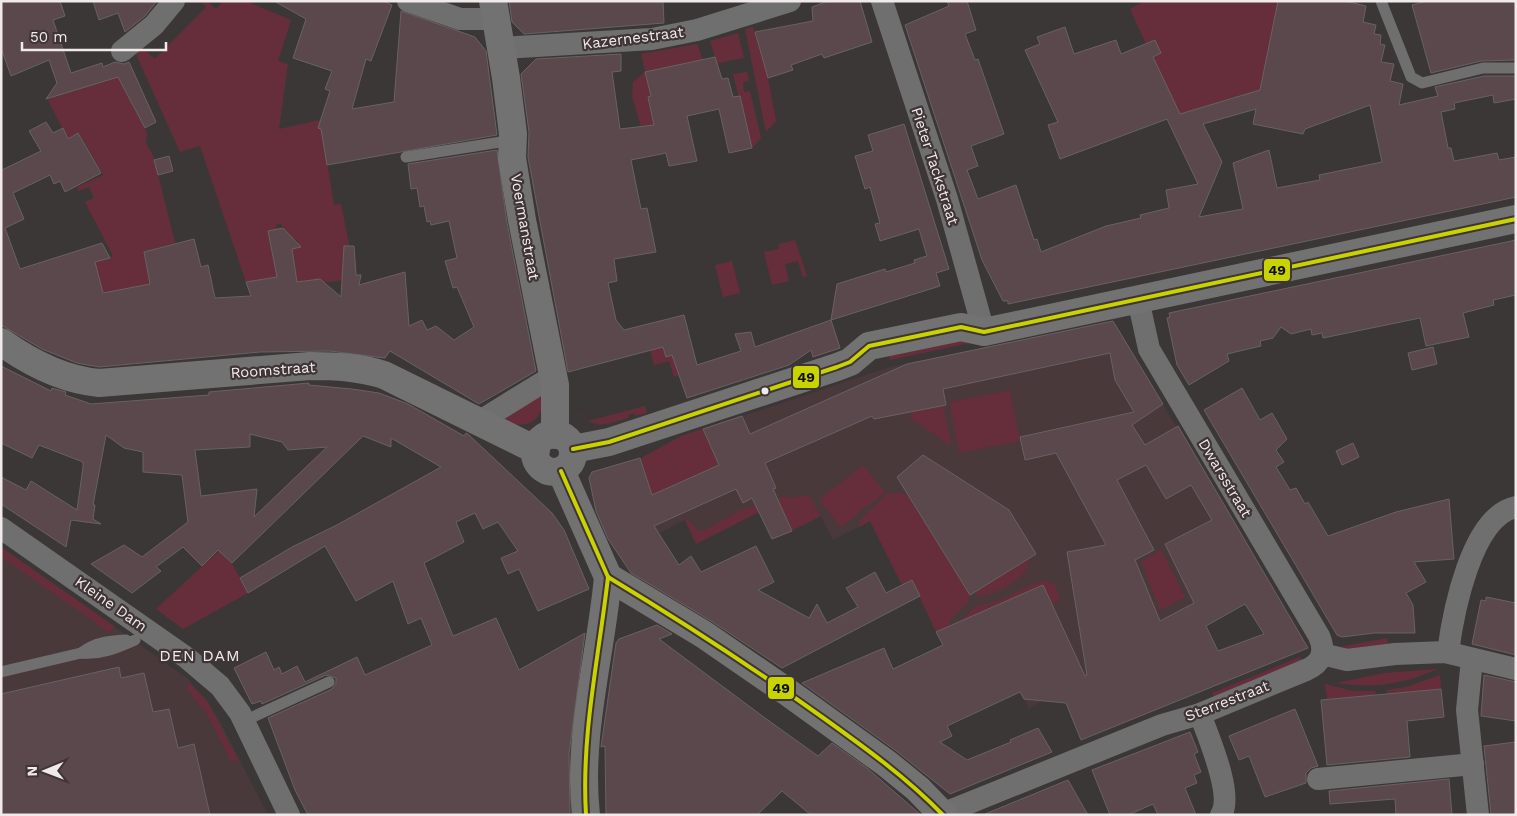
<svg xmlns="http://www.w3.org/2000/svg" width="1517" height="816" font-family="'Work Sans',sans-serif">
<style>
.built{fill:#49393b}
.green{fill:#662e3b}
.building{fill:#5b484c;stroke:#676263;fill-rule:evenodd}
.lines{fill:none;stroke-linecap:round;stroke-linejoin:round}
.lane{stroke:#706f70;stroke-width:11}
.street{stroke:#706f70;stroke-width:22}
.secondary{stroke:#737272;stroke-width:28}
.bus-1-casing{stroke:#3f3436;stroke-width:8}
.bus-1{stroke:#c8d300;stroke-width:4}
.bus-dot{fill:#f1eaeb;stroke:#3f3436;stroke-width:2}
.labels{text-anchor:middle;stroke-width:4.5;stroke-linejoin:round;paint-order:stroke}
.street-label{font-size:15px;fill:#f1eaeb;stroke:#3f3436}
.neighbourhood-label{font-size:16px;letter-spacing:1px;fill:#f1eaeb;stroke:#3f3436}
.line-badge{stroke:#3f3436;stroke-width:2}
.pale-badge-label{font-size:14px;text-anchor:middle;font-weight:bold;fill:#111}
</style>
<rect width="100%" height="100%" fill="#3c3737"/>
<g class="built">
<polygon points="1113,321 1227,512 1165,544 1194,603 1149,627 1165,677 1178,701 1142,716 1119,670 1055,702 1042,701 1029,709 981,613 936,632 912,580 902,585 870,521 833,540 821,516 791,531 779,502 696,544 685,520 658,534 668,559 638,581 604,533 598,519 753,449 743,416 890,367"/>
<polygon points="1,547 191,681 190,683 208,702 219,720 267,813 1,815"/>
</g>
<g class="green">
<polygon points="201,1 207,1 216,9 223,1 246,1 291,20 278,61 288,64 279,129 320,120 334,205 341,204 351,255 343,257 342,280 323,283 305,325 294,263 287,250 299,248 297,239 290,240 289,234 280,223 276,225 277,229 268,231 280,295 246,282 200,146 180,152 135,52 143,48 155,59 206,7"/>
<polygon points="1144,1 1278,1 1260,90 1180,114 1153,57 1161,53 1155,40 1146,44 1130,9"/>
<polygon points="753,27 768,78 776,121 766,132 745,29"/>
<polygon points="738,33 744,58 718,63 719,70 710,41"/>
<polygon points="697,44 703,60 648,97 656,132 643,134 632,96 633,82 645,72 641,54"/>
<polygon points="747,72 749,81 743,82 744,92 750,91 761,138 752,148 733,74"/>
<polygon points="118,77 147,133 146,143 154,158 175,243 144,252 155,316 103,324 95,262 113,256 85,202 94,198 89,187 79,191 77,187 103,175 79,133 68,139 48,100 61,94"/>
<polygon points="795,240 807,276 803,277 798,261 785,264 789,281 772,285 764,252 779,249 779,244"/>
<polygon points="732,261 740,293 723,297 715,265"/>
<polygon points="961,338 979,341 890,360 888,352"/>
<polygon points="663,347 666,357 673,355 679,375 674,377 669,361 654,365 650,350"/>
<polygon points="1010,390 1020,441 959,453 949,402"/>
<path d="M546,392C540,425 530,429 498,421Z"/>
<polygon points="943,405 951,444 950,445 910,418 912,411"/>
<path d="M645,406L647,413L635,416L634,413L628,415L629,418C605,424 593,432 576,409L588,421Z"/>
<polygon points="702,429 719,465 652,495 641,458 681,436"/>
<polygon points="863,465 885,492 841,527 819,500"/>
<polygon points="888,493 907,494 970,595 968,602 949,621 951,626 936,632 912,580 902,585 870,521 858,528 861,519"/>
<polygon points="806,495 810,498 821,516 791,531 779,502 696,544 685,520 688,519 699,531 703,531 739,511 785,496 791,498"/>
<polygon points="1,547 114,626 110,633 1,557"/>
<polygon points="1161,550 1185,597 1160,610 1141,562"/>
<polygon points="219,551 232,564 248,593 183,629 156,609"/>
<path d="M1030,558C1028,580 998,592 979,597L975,592Z"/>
<polygon points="1046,581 1055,584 1060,600 1052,604 1043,585 958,623 975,607 1003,599 1034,583"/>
<polygon points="1387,638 1389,649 1386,650 1384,644 1355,648 1355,652 1339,647"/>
<polygon points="1300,657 1304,665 1216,702 1212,693"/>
<path d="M1438,669C1404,684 1373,689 1336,683L1384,673Z"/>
<polygon points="1440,675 1441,689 1387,694 1387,690 1406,687"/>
<polygon points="190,683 208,702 238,760 232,763 207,714 186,688"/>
<polygon points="1325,684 1353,691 1375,691 1376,695 1327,699"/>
</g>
<g class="building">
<polygon points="1,1 60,1 65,16 53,20 71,73 102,63 103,67 115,62 124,64 129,62 156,122 145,128 118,77 46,99 57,83 49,60 11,76 1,48"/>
<polygon points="93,1 157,1 145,16 125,32 118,13 99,20"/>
<polygon points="274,1 383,1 392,5 371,61 366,59 352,109 394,102 401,11 475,37 486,51 497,135 327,165 321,129 318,128 330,91 325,89 332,71 293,58 306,19"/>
<polygon points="509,1 663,1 664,23 524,34 512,22"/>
<polygon points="828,1 860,1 872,42 824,58 822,54 791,65 793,70 768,78 755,32 813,21 812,7"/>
<path d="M947,1H967L976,30L965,34L975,60L978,59L1004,134L971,146L978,166L967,170L978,199L1016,185L1034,240L1037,239L1041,252L1106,226L1141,218L1140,215L1169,208L1166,190L1198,184L1167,119L1060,159L1048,125L1058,122L1025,50L1040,44L1037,37L1065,27L1074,54L1116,40L1121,54L1155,40L1161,53L1153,57L1180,114L1260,90L1278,1H1345L1366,6L1363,22L1376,25L1374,34L1381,35L1380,44L1385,45L1381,62L1394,64L1390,81L1403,84L1399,105L1438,96L1435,87L1484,76H1516V99L1494,103L1493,95L1454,103L1455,109L1441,112L1448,148H1451L1454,161L1497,153L1499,160L1516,157V197L1008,304V301H1003L982,260L905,25L949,6ZM1370,105L1382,162L1319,175L1320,180L1277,188L1269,150L1233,163L1243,209L1199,217L1222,162L1203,124L1256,109L1253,124L1303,134L1305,129Z"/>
<polygon points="1426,1 1516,1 1516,60 1481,61 1431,73 1412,5"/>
<polygon points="621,54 621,71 612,72 620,129 654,125 648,97 651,96 645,72 715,57 722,79 728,78 733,97 740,96 752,148 729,153 719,109 687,116 697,161 669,166 666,153 631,160 641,209 647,208 656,252 614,259 617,281 608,283 616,320 624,330 684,315 697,365 741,351 735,334 751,332 755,347 831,320 837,284 885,269 886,272 915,263 914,260 927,256 919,229 880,241 875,224 880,223 870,187 865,189 855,156 873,151 868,135 904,124 949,269 936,273 940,286 831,320 840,348 813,357 811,350 789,365 687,398 672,355 666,357 663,347 568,372 528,157 529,132 521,74 536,59"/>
<polygon points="46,122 53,133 63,128 68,139 78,133 101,173 65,192 60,181 54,184 50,175 13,193 24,219 5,228 20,269 102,243 110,258 95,262 103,293 150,284 144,252 194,239 201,267 208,265 215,298 251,296 246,282 277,277 268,231 283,228 301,247 292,249 297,282 320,279 341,297 344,246 354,246 356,275 361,275 359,285 405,272 409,326 422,320 427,330 436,326 454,340 474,327 457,287 453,288 445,261 457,258 449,221 431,225 430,221 427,222 424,206 420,207 417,188 411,189 408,164 497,150 507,223 536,371 479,404 390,351 385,358 330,351 260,352 99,367 77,363 42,349 1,325 1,167 2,170 41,151 29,131"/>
<polygon points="169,156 173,171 158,175 154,160"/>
<polygon points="1516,240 1516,295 1493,300 1494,305 1463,313 1469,337 1426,346 1420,318 1323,338 1322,333 1312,335 1311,329 1291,334 1281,327 1273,338 1260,341 1261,346 1227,354 1229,361 1189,385 1177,365 1167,318 1170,317 1169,313"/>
<path d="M1113,321L1163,404L1132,425L1145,445L1178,426L1308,648L1081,740L1066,703L1024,699L1020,692L947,726L952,736L940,742L967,760L1011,742L1010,740L1038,728L1052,752L950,794L895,750L802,683L884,648L893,669L943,645L936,632L1043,585L1085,676L1087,675L1067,552L1106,545L1056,453L1025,460L1020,437L1134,412L1115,380L1110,353L943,389L946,405L874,419L872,416L765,463L776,488L773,489L792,531L772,539L752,498L743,503L736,489L654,526L679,565L691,556L701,572L756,546L774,582L758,590L809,618L817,604L827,623L858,607L846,588L875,572L886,593L912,580L920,596L782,668L711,621L631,573L608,539L596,511L589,478L592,472L640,458L652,495L719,465L703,429L742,416L750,434L907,364ZM1146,465L1166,499L1191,485L1212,520L1165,544L1194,603L1160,621L1135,560L1154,550L1117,480ZM1245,604L1264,634L1218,651L1206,626Z"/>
<polygon points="1433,347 1437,364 1412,370 1408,353"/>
<path d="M1,366L51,391L52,388L66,392L65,395L91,404L209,395V392L309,383V385L352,389L379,393L408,404L464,436L466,433L469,435L552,513L564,530L589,589L538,611L519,569L508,574L501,558L518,551L498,522L483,529L475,513L456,522L464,542L424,563L453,636L496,618L519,670L585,633L569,754L570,815H308L295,790L268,718L332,689L336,683V678L326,675L262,704L261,701L252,704L234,668L266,652L274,670L279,667L282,674L297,666L305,682L357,657L365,675L432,645L421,618L408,624L393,581L356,601L325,546L248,593L240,578L292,547L337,525L441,467L391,438V447L363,436L232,563L218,550L202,566L183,547L156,567L161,571L132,593L91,564L124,545L142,557L188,522L182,475L143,472V452L124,448L106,435L93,505H95L93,519L101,524L71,520L66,547L1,504V477L26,490L31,481L77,510L83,467V462L39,445L32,458L1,443ZM250,434L282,442L288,450L327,447L254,517L257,489L201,496L195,450L250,447Z"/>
<polygon points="1242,388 1260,420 1272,413 1287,439 1276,450 1284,462 1276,467 1290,490 1296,488 1305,504 1308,502 1328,536 1396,512 1449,499 1454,559 1414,562 1426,582 1406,593 1413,605 1415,633 1374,633 1342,637 1337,635 1204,410"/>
<polygon points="1353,443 1359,457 1342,465 1336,451"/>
<polygon points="923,455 1009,510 1036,554 970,595 897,477"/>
<polygon points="1486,597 1516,603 1516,655 1472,644 1481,600 1486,601"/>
<polygon points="657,625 672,634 659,639 765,718 818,756 832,743 867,768 921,815 811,815 782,791 757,815 606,815 605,746 601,747 616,643 619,639"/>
<polygon points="119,667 121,678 144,673 153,712 169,709 178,748 194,744 210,815 1,815 1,694"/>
<polygon points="1484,675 1516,682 1516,721 1481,716"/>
<polygon points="1441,689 1444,717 1407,721 1410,757 1327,765 1321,700"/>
<polygon points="1295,709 1318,766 1311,768 1306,773 1306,783 1265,797 1249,756 1239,760 1229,736"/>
<polygon points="1190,732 1198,752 1194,754 1201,772 1194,775 1197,783 1185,788 1196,815 1158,815 1153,804 1128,815 1110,815 1092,770"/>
<polygon points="1516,742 1516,815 1491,815 1484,746"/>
<polygon points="1449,779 1452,815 1396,815 1395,799 1330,804 1329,791"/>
<polygon points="1068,780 1088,815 985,815 985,814"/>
</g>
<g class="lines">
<g class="lane">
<polyline points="1381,1 1411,77 1422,83 1483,68 1516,68"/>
<polyline points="406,157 513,140"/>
<path d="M81,653C95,642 109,641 126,640"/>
<path d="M1,672L81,653C101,655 117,648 135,640"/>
<polyline points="244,721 329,682"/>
</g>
<g class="street">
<polyline points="408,1 460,19 496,19"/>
<polyline points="882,1 947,199 984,332"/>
<polyline points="502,48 652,39 697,30 790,1"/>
<polyline points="122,51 154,25 174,1"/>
<polyline points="480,421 553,376"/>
<polyline points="1,528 187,658 220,686 240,713 289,815"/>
<path d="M1448,652C1453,614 1471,516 1516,507"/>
<polyline points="1322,654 1347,660 1395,654 1445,652 1516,669"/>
<polyline points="1472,659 1467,710 1478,815"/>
<path d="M1200,714C1208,736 1234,795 1221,815"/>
<polyline points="1318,779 1473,764"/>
<path d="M942,814L1162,725L1200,714L1306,670C1322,663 1326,652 1319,636L1149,349L1138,299"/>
</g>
<g class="secondary">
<polyline points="493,1 506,78 513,134 512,158 522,220 555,385 555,435"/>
<path d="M1,342C29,362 64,380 99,383L310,366C336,366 359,367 384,375L536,450"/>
<circle cx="554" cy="453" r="19"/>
<polyline points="573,449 609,442 837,367 850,362 869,346 961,327 984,332 1516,219"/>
<polyline points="561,471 608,577"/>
<polyline points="608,577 703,634 786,691 886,763 918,789 943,815"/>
<path d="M586,815C577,736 601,655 608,577"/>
</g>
<defs>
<g id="bus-1">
<polyline points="573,449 609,442 837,367 850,362 869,346 961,327 984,332 1516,219"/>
<polyline points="561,471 608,577"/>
<path d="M608,577C681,621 752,667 822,717C864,747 906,777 943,815"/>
<path d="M586,815C581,734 599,657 608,577"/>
</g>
</defs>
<use href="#bus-1" class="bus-1-casing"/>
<use href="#bus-1" class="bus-1"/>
</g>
<circle class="bus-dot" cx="765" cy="391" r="4.5"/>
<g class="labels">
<g class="street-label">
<text transform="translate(633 38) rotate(-7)" y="5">Kazernestraat</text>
<text transform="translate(935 166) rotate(72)" y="5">Pieter Tackstraat</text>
<text transform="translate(525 227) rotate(80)" y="5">Voermanstraat</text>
<text transform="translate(273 370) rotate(-4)" y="5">Roomstraat</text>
<text transform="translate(1225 478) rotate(59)" y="5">Dwarsstraat</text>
<text transform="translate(111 604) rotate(35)" y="5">Kleine Dam</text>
<text transform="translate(1227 701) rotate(-21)" y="5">Sterrestraat</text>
</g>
<g class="neighbourhood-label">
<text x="200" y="661">DEN DAM</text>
</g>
</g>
<g class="line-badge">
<rect x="1263" y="258" width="28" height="24" rx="5" fill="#c8d300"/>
<rect x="792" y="365" width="28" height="24" rx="5" fill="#c8d300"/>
<rect x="767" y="676" width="28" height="24" rx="5" fill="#c8d300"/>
</g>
<g class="pale-badge-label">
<text x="1277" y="275">49</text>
<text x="806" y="382">49</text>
<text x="781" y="693">49</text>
</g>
<rect width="1517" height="816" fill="none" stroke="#f1eaeb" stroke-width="5"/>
<g transform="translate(45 771) rotate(269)" stroke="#3f3436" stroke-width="4" paint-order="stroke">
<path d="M0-4L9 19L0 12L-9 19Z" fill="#f1eaeb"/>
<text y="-8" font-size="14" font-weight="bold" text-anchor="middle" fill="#f1eaeb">N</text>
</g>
<path d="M22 42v8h144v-8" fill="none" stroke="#f1eaeb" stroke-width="2.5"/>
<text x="30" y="42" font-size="15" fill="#f1eaeb" stroke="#3f3436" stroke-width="4" paint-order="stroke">50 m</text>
</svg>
